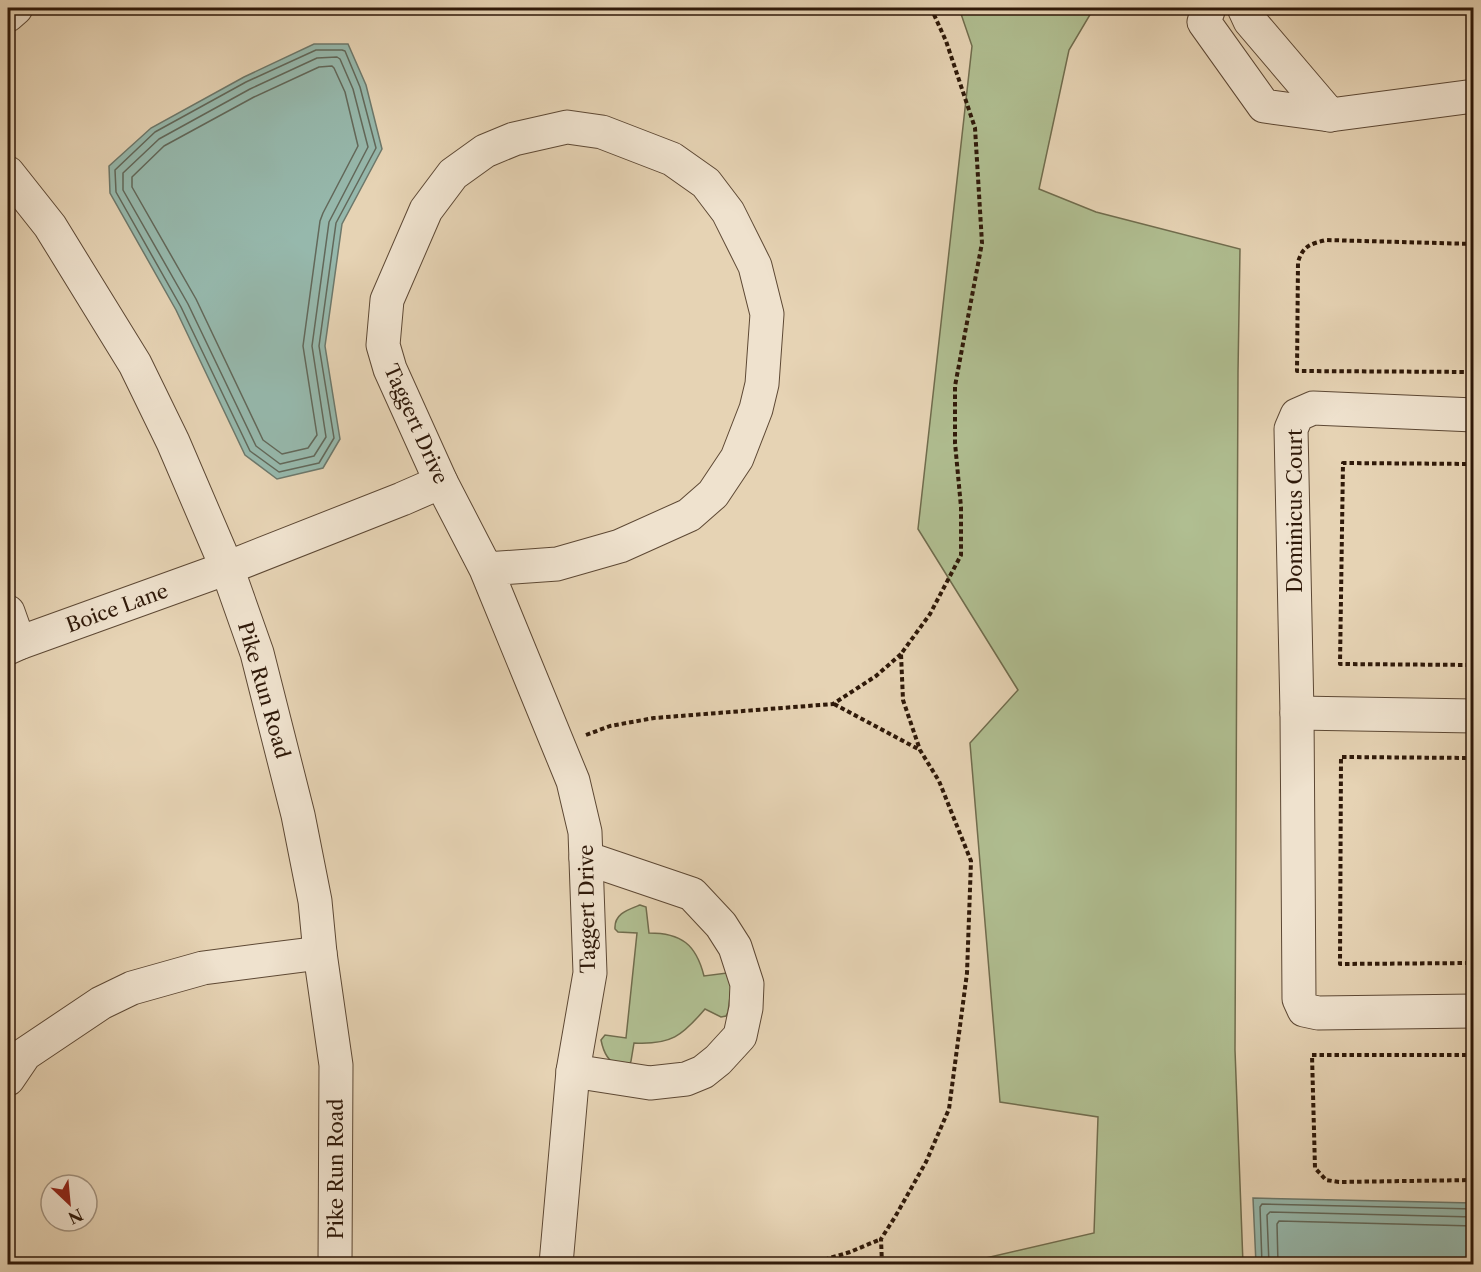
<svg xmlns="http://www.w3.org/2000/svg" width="1481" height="1272" font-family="'Libre Caslon Text',serif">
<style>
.green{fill:#b0be91;stroke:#706c4d;stroke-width:1.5}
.water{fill:#96b8ac;stroke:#6d786b;stroke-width:1.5}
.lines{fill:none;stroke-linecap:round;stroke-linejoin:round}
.shore{stroke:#62685a;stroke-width:1.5}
.minor-casing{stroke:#5d4834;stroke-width:35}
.path{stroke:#2f1909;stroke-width:4;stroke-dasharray:4.5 3;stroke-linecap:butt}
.minor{stroke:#efe2ce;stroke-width:33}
.labels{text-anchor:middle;stroke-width:4.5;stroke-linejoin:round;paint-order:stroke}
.street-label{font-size:20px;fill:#2f1909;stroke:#efe2ce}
</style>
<rect width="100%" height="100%" fill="#e6d3b4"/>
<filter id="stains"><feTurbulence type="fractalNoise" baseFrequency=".00333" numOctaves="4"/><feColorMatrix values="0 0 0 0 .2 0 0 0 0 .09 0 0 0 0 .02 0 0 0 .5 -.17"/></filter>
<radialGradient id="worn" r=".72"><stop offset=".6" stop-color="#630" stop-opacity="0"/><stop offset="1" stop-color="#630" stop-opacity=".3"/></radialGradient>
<g class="green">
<polygon points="959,8 1094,8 1069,50 1039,189 1096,212 1240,249 1238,372 1235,1050 1243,1264 960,1264 1094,1233 1098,1117 1000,1102 970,743 1018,690 918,529 972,46"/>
<path d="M640,905L646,907L649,933C681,933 696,944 704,976L727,973L732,981L728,1012L726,1016L721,1017L705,1009C682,1036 671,1045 634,1043L631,1061L629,1066C625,1066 621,1066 618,1065C608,1062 603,1050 601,1040L605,1035L626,1038L637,933L618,932L615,929C614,914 627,910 640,905Z"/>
</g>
<g class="water">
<polygon points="314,44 348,44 366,85 382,149 342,224 325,346 340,439 323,468 277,479 245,455 176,310 110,193 109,166 151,128 244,77"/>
<polygon points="1253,1198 1473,1203 1473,1264 1256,1264"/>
</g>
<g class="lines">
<g class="shore">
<polygon points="316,50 342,50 345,51 360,87 376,148 336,223 319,346 334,438 319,463 279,472 250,451 181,307 116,192 115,170 155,132 246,82"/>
<polygon points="337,57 340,59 353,89 368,147 329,222 312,346 326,437 314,456 280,464 256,446 188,304 123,190 123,173 159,139 250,89 317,58"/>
<polygon points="332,66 334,68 345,92 358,146 323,213 320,221 303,346 317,435 308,448 282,454 263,440 196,299 132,187 132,177 164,146 254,97 319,67"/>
<polyline points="1262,1264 1260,1207 1262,1204 1474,1209"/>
<polyline points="1269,1264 1267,1215 1270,1212 1474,1217"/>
<polyline points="1278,1264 1277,1224 1279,1221 1474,1226"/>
</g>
<defs>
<g id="minor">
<polyline points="1209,8 1204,22 1264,106 1330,115"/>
<polyline points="1244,8 1250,21 1330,115 1474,96"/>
<polyline points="8,15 16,8"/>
<polyline points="8,173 50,226 135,364 173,442 227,568 257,653 298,815 315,901 320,953 336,1065 335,1264"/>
<polyline points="1474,415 1313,408 1297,415 1291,429 1297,713 1299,999 1304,1010 1318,1013 1474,1011"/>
<polyline points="486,569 557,564 620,546 689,515 713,494 737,458 756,409 762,384 767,314 755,266 728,212 706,183 672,159 602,132 567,127 514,139 485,151 453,174 426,210 387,300 383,345 390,369 441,482 486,569 573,781 585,832 590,973 573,1071 556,1264"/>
<polyline points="8,612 19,643"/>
<polyline points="8,648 19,643 227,568 402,499 441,482"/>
<polyline points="1297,713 1474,716"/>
<polyline points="573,1071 650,1083 686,1079 703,1072 718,1060 740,1036 746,1008 747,984 735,947 721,925 692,894 586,858"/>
<polyline points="8,1079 25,1054 101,1003 132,988 203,968 320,953"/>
</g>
</defs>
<use href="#minor" class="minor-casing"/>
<g class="path">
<path d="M1474,244L1326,240C1310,244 1303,246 1298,262L1297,371L1474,372"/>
<polyline points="1474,464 1343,463 1340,664 1474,665"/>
<polyline points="834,704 920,750"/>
<polyline points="586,735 610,726 654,718 833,704 876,676 901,654"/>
<polyline points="1474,758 1341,757 1340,964 1474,963"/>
<polyline points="1470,963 1469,859 1474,851"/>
<polyline points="1474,1055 1312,1055 1315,1168 1326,1180 1339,1182 1474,1180"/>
<polyline points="823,1261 835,1264"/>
<polyline points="810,1264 850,1252 881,1239"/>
<polyline points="882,1264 881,1239 895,1217 926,1162 949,1109 967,973 971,861 939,781 920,750 903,700 901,654 930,614 961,555 961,507 955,443 955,386 982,243 975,128 946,41 931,8"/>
</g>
<use href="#minor" class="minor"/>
</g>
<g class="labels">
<g class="street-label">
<text transform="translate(416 424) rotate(66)" y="7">Taggert Drive</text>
<text transform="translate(1295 511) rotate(-90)" y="7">Dominicus Court</text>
<text transform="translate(117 608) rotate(-20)" y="7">Boice Lane</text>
<text transform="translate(264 690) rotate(74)" y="7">Pike Run Road</text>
<text transform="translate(587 909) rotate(-91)" y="7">Taggert Drive</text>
<text transform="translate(336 1169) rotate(-90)" y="7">Pike Run Road</text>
</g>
</g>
<rect width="1481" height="1272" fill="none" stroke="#e6d3b4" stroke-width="30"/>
<rect x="9" y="9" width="1463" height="1254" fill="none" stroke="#2f1909" stroke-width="3"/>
<rect x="15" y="15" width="1451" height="1242" fill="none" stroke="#2f1909" stroke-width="1.5"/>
<g transform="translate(69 1203) rotate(154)"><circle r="28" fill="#efe2ce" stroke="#a2927f" stroke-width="1.5"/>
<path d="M0-4.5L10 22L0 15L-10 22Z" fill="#8f2418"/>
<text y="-9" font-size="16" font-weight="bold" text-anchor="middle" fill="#2f1909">N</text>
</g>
<rect width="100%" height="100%" filter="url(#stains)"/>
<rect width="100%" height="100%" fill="url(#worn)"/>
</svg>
